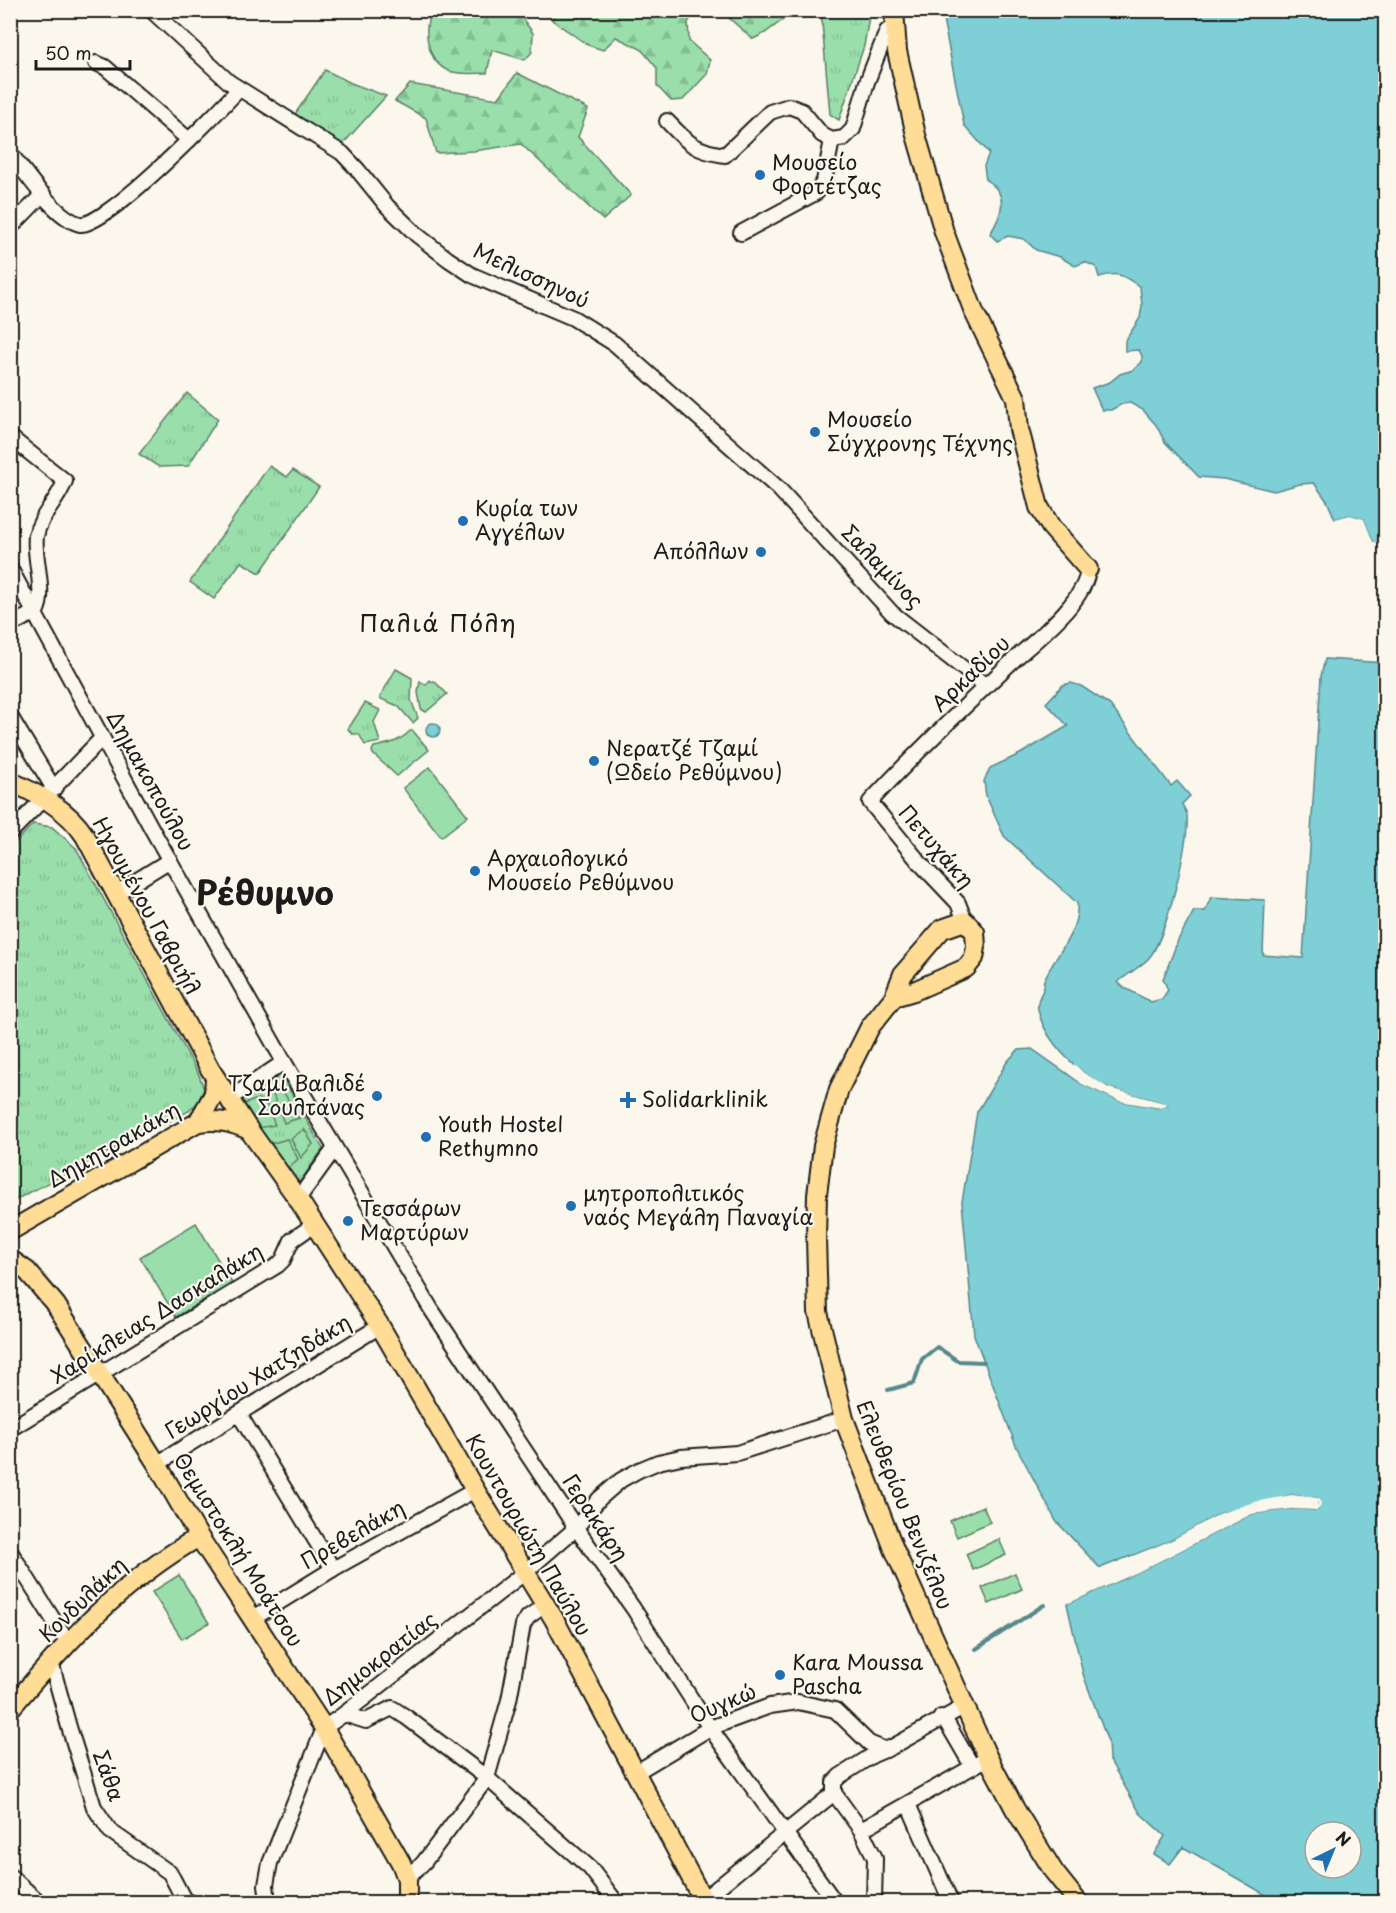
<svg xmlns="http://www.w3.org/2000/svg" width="1396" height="1913" font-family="'Playpen Sans',sans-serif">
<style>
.grass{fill:url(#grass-tufts);stroke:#5b7e64;stroke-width:1.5}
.forest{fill:url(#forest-firs);stroke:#5b7e64;stroke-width:1.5}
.garden{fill:#9adfab;stroke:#5b7e64;stroke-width:1.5}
.water{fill:#7ecfd6;stroke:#57878c;stroke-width:1.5;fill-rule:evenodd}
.pier{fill:#fbf7ec}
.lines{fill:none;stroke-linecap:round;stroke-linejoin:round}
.stream{stroke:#57878c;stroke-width:4}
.minor-casing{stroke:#1c1c1c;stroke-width:18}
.major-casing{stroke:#1c1c1c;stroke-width:22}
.minor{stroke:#fbf7ec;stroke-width:14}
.major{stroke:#ffdd96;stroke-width:18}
.poi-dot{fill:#1f6fb2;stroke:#fbf7ec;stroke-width:2}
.labels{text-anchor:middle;stroke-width:4.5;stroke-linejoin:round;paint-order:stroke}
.poi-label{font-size:21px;fill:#1c1c1c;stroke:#fbf7ec;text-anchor:start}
.street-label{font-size:21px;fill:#1c1c1c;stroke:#fbf7ec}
.quarter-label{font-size:24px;letter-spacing:1.5px;fill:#1c1c1c;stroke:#fbf7ec}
.town-label{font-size:33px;font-weight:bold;fill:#1c1c1c;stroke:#fbf7ec}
</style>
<defs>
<pattern id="grass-tufts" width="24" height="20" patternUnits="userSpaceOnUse" patternTransform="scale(1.5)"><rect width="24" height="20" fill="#9adfab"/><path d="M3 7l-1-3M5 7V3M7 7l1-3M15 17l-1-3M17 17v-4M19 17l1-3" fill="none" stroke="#84bf93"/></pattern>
<pattern id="forest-firs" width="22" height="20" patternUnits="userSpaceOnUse" patternTransform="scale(1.5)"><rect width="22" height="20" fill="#9adfab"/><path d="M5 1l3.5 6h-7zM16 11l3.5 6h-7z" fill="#84bf93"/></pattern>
</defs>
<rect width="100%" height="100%" fill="#fbf7ec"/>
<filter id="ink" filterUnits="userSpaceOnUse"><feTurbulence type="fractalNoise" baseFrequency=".0167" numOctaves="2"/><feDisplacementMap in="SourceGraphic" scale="12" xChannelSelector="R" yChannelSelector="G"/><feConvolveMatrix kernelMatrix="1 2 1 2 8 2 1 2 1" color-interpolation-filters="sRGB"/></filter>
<g filter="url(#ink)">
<g class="grass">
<polygon points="821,11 870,11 864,46 839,120 830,114"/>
<polygon points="325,70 351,83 386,96 342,145 295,114"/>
<polygon points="187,393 218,419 188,466 159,467 139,454"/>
<polygon points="269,466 287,477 293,470 319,487 260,573 241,562 214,599 190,582"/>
<polygon points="396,669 412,678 411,700 418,718 413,723 398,706 381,699 380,697"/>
<polygon points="430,680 432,682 434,681 447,694 426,712 421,709 418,692 420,681 426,685"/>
<polygon points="365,703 380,710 374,722 380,742 365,745 359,734 352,734 348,729"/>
<path d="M410,731H413L429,750L397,776L373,754L372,751L374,747C389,744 399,742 410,731Z"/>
<polygon points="33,824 52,827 76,848 199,1075 204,1089 197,1103 189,1111 11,1202 11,847"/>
<polygon points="281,1075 323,1149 297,1186 235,1104"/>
</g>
<g class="forest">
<path d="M489,11L491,12L494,11H517L533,33L532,52L525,60L492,50L487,73C475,73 460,75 449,71C428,63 421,29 432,11Z"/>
<polygon points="555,11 697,11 688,22 689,41 710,60 707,74 683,100 671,101 657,86 657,68 641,49 616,37 603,50 588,45 552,20"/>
<polygon points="721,11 789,11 788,16 765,33 753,39"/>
<polygon points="517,73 588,109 578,137 631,195 603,220 521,144 474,151 436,153 426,118 395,101 410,84 498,99"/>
</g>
<g class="garden">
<polygon points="430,767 468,816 441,837 403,788"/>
<polygon points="281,1088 299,1118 284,1123 272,1092"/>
<polygon points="258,1099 265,1101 275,1125 258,1128 241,1105"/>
<polygon points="304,1129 313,1144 301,1158 291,1139"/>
<polygon points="287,1139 298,1159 288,1168 270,1144"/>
<polygon points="196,1223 232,1283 176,1317 140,1257"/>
<polygon points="983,1506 990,1522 957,1537 950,1521"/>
<polygon points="999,1539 1006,1555 973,1570 966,1554"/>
<polygon points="1015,1573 1022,1589 989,1604 982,1588"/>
<polygon points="179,1575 209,1623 182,1639 152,1592"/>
</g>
<g class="water">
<path d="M947,10L1385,11V540L1373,542L1364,519L1350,515L1335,519L1327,501L1314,483L1300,484L1274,491L1224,479L1199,477L1165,442L1156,425L1143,410L1130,403L1122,404L1111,410H1102L1092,388L1110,382L1120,374L1133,370L1142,362V356L1139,350L1125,351V341L1140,318L1142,305L1140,287C1124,276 1119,271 1099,277L1096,267L1085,262L1075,266L1060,257L1036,250L1024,239L1008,236L997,241L990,234C1002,215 1010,194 986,180L984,166L989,153L964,125L944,24Z"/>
<path d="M1325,659L1385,663V1902H1278L1183,1847L1170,1864L1154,1854L1165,1836L1140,1813L1109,1759L1108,1742L1083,1674L1067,1604L1138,1572L1252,1514L1291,1509L1318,1510V1498L1291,1495L1221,1513L1172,1540L1100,1568L1056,1521L1016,1446L974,1335L962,1202L977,1112L1007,1062L1018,1050L1032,1049L1082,1084L1119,1101L1160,1108L1167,1105C1149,1097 1128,1095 1110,1088C1080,1076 1044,1041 1038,1009C1036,999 1042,995 1044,987C1046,979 1041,986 1045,978C1056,955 1080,930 1077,903L1004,836L986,796L984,781L990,768L1020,754L1068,726L1046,703L1063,685L1071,683L1081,686L1110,705L1171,786L1177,781L1190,796L1182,804C1184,808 1187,812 1187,816C1190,841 1165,942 1148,959C1139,968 1127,974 1118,982L1123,987L1151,1002L1162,999L1168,990L1163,979L1178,940L1194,911H1205L1211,897L1265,900L1263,955L1303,958L1321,676ZM1315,1832H1351V1868H1315Z"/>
<circle cx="433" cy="730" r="7"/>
</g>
<g class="pier">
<polygon points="1350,515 1364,519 1373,542 1385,540 1386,543 1371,544 1366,536 1362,522 1350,518 1335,522 1335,519"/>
<polygon points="1074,1064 1084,1073 1109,1088 1168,1104 1161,1108 1119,1101 1082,1084 1067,1072 1072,1072 1084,1082 1120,1098 1156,1104 1108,1091 1082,1075 1073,1068"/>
<polygon points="1291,1495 1319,1498 1321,1504 1318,1510 1291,1509 1252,1514 1138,1572 1067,1604 1072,1599 1137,1569 1251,1511 1291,1506 1316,1507 1318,1504 1317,1501 1291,1498 1255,1505 1222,1516 1173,1543 1101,1571 1098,1570 1172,1540 1221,1513 1254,1502"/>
</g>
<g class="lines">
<g class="stream">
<polyline points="888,1390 914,1383 922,1359 937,1347 958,1361 984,1362"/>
<polyline points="976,1649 1044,1605"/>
</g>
<defs>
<g id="minor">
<polyline points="151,10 229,82 342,153 357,169 387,206 417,235 448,259 472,275 573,318 615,344 779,489 892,613 986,686"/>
<polyline points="96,63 105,67 189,140"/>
<path d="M667,121C687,142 694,151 725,155L770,112L789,106L802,111L822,135L832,140L844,138L853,129L867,82L887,31L895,25"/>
<path d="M10,153C26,173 55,218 80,224C104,229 219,111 239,89"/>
<polyline points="10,228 43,194"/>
<polyline points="741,233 817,192 824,181 832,140"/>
<path d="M10,437L65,481C58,501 40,515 36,536C33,558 47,593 36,612"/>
<polyline points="10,568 153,831 284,1062 431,1309 576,1528 633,1608 710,1728 835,1902"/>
<polyline points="10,625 36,612"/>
<polyline points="10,716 54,789"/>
<polyline points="10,833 102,738"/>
<polyline points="115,894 170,860"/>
<path d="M965,921L958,903L920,863L870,802C912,756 959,712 1004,669C1027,646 1086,604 1088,569"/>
<polyline points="229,1099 284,1062"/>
<polyline points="298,1199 335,1148"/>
<polyline points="239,1414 333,1569"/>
<polyline points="10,1429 278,1265 283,1260 292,1240 315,1224"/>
<polyline points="157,1464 380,1326"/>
<polyline points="10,1551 68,1643"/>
<polyline points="252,1619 333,1569 475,1490"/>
<polyline points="51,1662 69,1727 94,1807 110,1831 170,1873 184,1900 189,1902"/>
<polyline points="965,1706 892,1747 873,1755 840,1776 834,1782 834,1793 861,1830 988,1758"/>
<polyline points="344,1714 366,1721 392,1708 406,1717 487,1778 590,1868 616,1902"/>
<polyline points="941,1717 947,1723 972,1766"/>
<polyline points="635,1773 710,1728 770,1706 798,1702 835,1710 869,1743 886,1750"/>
<polyline points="908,1804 951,1902"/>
<polyline points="861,1830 875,1858 874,1902"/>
<polyline points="10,1876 39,1902"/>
<polyline points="407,1879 424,1862 487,1778 509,1700 523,1625 528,1617 545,1605"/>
<polyline points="268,1902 266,1885 270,1863 324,1728 344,1714 524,1573 576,1528 599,1499 621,1480 639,1470 658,1462 681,1457 737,1453 844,1419"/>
<polyline points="700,1902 834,1793"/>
</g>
<g id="major">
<polyline points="894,10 897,51 916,135 944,232 974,312 1016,398 1019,429 1039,507 1051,527 1088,569"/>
<path d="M10,781C39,795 67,808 85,836L210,1069L249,1130L298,1199L380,1326L475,1490L554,1619L704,1902"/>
<polyline points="894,997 914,991 966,968 974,958 976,947 975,932 965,921 942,929 903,974 894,997 870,1027 839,1089 823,1146 817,1195 816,1237 818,1312 844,1419 894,1549 988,1758 1015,1809 1054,1872 1078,1902"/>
<path d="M198,1122C218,1119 231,1122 249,1130"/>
<polyline points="10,1231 198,1122 214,1094 215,1078"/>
<polyline points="10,1259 27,1271 56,1305 157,1464 199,1537 324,1728 401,1863 407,1879 407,1902"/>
<path d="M10,1709C67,1641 122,1581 199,1537"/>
</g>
</defs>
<use href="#minor" class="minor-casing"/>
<use href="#major" class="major-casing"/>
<use href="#minor" class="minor"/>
<use href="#major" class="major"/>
</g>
</g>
<g class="poi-dot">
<circle cx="760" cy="175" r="6"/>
<circle cx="815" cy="432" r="6"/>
<circle cx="463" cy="521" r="6"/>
<circle cx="761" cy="552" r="6"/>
<circle cx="594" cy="761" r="6"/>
<circle cx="475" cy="871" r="6"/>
<circle cx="377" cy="1096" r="6"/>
<path d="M625 1091h6v6h6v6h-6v6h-6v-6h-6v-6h6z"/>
<circle cx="426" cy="1137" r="6"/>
<circle cx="571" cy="1206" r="6"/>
<circle cx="348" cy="1221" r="6"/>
<circle cx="780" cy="1675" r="6"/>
</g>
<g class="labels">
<g class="poi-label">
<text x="772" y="170">Μουσείο<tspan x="772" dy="24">Φορτέτζας</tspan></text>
<text x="827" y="427">Μουσείο<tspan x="827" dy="24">Σύγχρονης Τέχνης</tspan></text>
<text x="475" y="516">Κυρία των<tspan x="475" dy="24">Αγγέλων</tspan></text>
<text x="749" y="559" text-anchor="end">Απόλλων</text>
<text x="606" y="756">Νερατζέ Τζαμί<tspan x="606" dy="24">(Ωδείο Ρεθύμνου)</tspan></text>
<text x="487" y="866">Αρχαιολογικό<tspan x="487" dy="24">Μουσείο Ρεθύμνου</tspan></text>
<text x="365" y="1091" text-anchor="end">Τζαμί Βαλιδέ<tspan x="365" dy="24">Σουλτάνας</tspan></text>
<text x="642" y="1107">Solidarklinik</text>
<text x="438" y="1132">Youth Hostel<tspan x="438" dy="24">Rethymno</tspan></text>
<text x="583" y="1201">μητροπολιτικός<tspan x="583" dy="24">ναός Μεγάλη Παναγία</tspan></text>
<text x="360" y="1216">Τεσσάρων<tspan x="360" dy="24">Μαρτύρων</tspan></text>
<text x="792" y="1670">Kara Moussa<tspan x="792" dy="24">Pascha</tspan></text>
</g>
<g class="street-label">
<text transform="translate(531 276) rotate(25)" y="7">Μελισσηνού</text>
<text transform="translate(882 567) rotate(46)" y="7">Σαλαμίνος</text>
<text transform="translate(971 674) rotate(-44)" y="7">Αρκαδίου</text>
<text transform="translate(150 781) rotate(61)" y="7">Δημακοπούλου</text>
<text transform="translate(936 847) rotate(49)" y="7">Πετυχάκη</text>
<text transform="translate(146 906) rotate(61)" y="7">Ηγουμένου Γαβριήλ</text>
<text transform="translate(114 1145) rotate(-30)" y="7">Δημητρακάκη</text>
<text transform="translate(157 1314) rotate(-32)" y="7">Χαρίκλειας Δασκαλάκη</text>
<text transform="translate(258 1377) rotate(-32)" y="7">Γεωργίου Χατζηδάκη</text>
<text transform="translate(904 1505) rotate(68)" y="7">Ελευθερίου Βενιζέλου</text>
<text transform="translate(595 1518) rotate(56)" y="7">Γερακάρη</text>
<text transform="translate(353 1535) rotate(-30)" y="7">Πρεβελάκη</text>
<text transform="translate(528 1535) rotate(60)" y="7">Κουντουριώτη Παύλου</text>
<text transform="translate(238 1550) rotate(58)" y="7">Θεμιστοκλή Μοάτσου</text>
<text transform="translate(83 1600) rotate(-44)" y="7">Κονδυλάκη</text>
<text transform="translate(380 1659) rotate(-38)" y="7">Δημοκρατίας</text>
<text transform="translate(723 1704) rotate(-23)" y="7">Ουγκώ</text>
<text transform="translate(108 1776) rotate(70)" y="7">Σάθα</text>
</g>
<g class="quarter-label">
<text x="438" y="632">Παλιά Πόλη</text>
</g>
<g class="town-label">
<text x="265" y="905">Ρέθυμνο</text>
</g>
</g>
<rect width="1396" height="1913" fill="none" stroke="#fbf7ec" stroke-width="36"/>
<rect x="18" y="18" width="1360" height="1877" fill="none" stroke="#1c1c1c" stroke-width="2" filter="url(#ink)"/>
<g transform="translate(1333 1850) rotate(43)"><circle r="28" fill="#fbf7ec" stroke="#a29f99" stroke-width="1.5"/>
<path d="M0-4.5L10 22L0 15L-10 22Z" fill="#1f6fb2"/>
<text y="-9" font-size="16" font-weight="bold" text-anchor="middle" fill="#1c1c1c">N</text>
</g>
<path d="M36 60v9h94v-9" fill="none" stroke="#1c1c1c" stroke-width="3"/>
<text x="45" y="60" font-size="18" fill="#1c1c1c" stroke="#fbf7ec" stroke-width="4.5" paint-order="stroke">50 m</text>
</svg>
